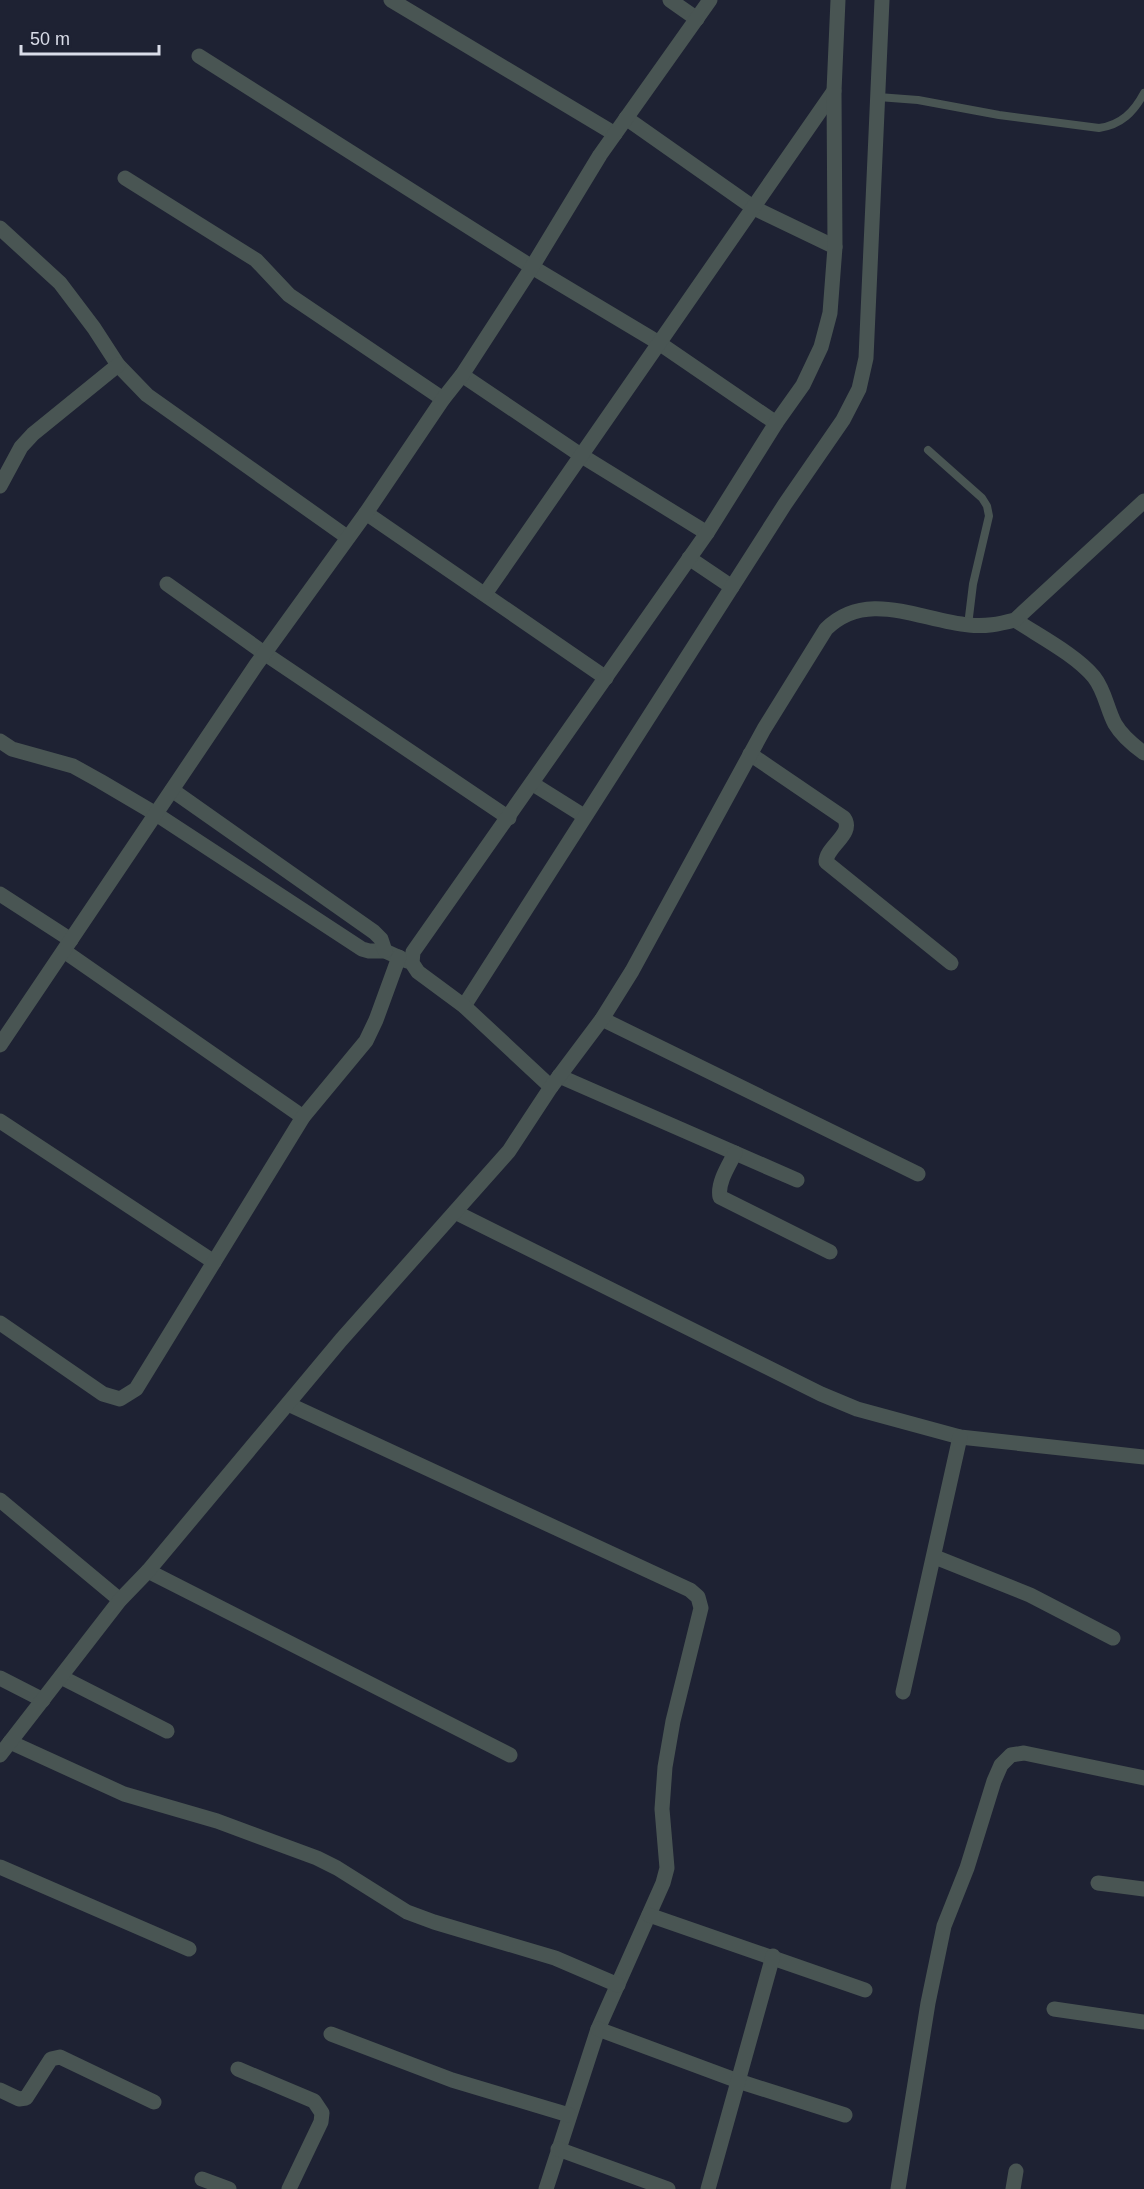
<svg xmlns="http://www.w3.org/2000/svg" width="1144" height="2189" font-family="Arial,sans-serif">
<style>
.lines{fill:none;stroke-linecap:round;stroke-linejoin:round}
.service{stroke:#495553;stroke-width:8}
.minor{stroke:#495553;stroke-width:15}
</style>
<rect width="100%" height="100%" fill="#1e2233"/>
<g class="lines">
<g class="service">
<path d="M878,97L918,100L999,115L1099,128C1121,125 1134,112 1144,93"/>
<polyline points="928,450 982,498 987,506 989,516 973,584 968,625"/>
</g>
<g class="minor">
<polyline points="391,0 615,134"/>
<polyline points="670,0 697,19"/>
<polyline points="199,56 532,267 659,343 776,423"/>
<polyline points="626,118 754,208 835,247"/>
<polyline points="125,178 256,260 289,295 443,399"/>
<polyline points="0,228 60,283 94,328 118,365 147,395 347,537"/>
<polyline points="462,375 582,456 707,533"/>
<polyline points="0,486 21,447 33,434 118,365"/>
<polyline points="366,513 606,678"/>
<polyline points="689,558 732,587"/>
<polyline points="167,584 264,653 509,818"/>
<polyline points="485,594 834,91"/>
<path d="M1015,620C1039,636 1076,655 1094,677C1105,691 1107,709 1115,724C1122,736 1133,745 1144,753"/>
<polyline points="0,741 12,749 73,766 100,781 156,814 362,949 369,951 385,951 407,961"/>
<path d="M750,754L844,818C855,834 826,846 826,862L951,963"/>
<polyline points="533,784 584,816"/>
<polyline points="172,790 374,932 381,939 385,951"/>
<polyline points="0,894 71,940"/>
<polyline points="64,951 303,1117"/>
<polyline points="464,1006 785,504 843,420 859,389 866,358 882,0"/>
<polyline points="602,1019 918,1174"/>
<polyline points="0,1045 256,665 366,513 443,399 462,375 532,267 600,155 710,0"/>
<polyline points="559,1076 797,1180"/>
<polyline points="551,1087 464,1006 418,972 412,963 413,952 707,533 776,423 803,385 821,347 830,313 835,247 834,91 838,0"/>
<polyline points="0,1121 214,1262"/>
<path d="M735,1153C729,1165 717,1183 720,1197L830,1252"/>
<polyline points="455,1212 821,1394 857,1409 960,1437 1144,1457"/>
<polyline points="0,1323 103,1394 120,1399 136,1389 303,1117 366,1041 376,1020 399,957"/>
<polyline points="288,1404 690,1590 698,1597 701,1608 673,1721 665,1767 662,1809 667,1868 663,1883 598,2029 546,2189"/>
<polyline points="0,1500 120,1600"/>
<polyline points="935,1557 1030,1595 1113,1638"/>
<polyline points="148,1571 510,1755"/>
<polyline points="61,1677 167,1731"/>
<polyline points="0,1678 43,1700"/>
<polyline points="903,1692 960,1437"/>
<polyline points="10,1742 124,1794 217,1821 317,1858 337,1868 407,1912 434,1922 555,1958 618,1985"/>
<path d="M0,1755L120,1600L148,1571L341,1340L509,1151L551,1087L602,1019L632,971L764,729L826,629C867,588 921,621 969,625C985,627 999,624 1015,620L1144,501"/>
<polyline points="0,1867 189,1949"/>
<polyline points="1098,1883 1144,1889"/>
<polyline points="649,1915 865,1990"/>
<polyline points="1054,2009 1144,2022"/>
<polyline points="598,2029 738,2081 845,2115"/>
<polyline points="331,2034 452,2080 569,2115"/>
<polyline points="238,2069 314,2101 322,2113 321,2122 289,2189"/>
<polyline points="0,2090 19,2099 26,2098 51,2059 60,2057 154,2102"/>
<polyline points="558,2149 668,2189"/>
<polyline points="202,2179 229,2189"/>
<polyline points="708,2189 773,1956"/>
<polyline points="898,2189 928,2003 944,1926 967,1868 994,1781 1001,1765 1011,1755 1024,1753 1144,1778"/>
<polyline points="1013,2189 1016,2171"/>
</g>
</g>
<path d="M21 45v9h138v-9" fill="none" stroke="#dadde9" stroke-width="3"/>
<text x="30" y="45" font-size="18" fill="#dadde9" stroke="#1e2233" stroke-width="4.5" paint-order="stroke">50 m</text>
</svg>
